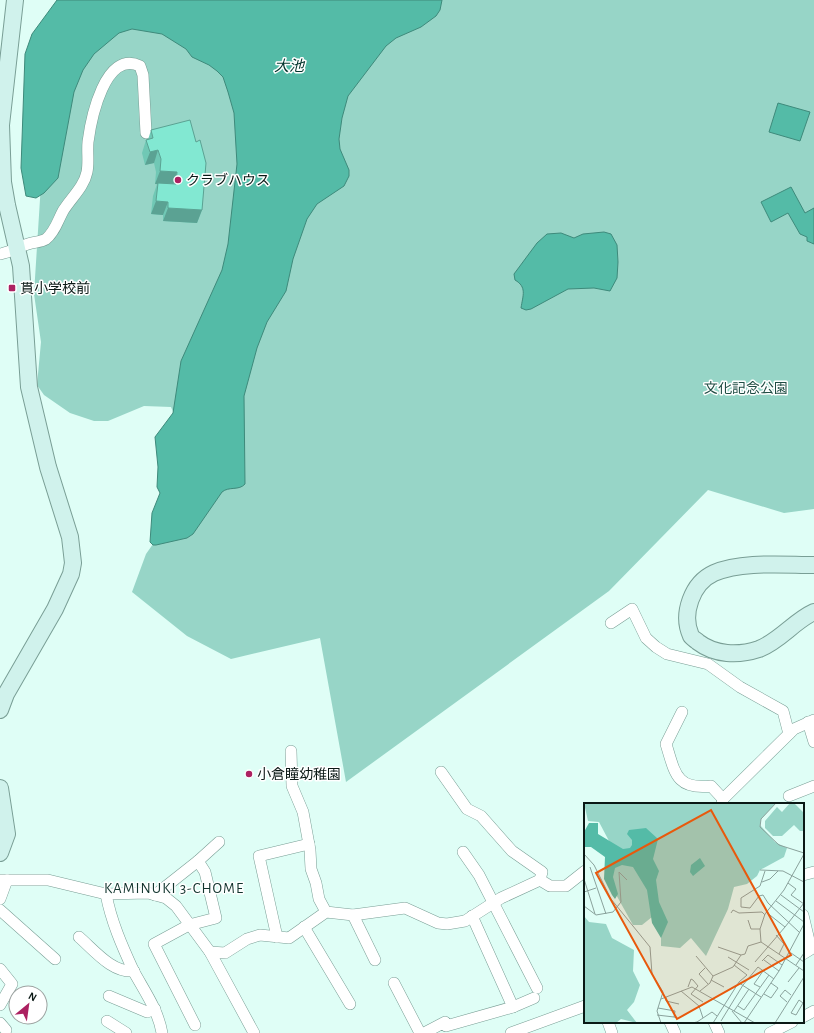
<svg xmlns="http://www.w3.org/2000/svg" width="814" height="1033" font-family="'Alegreya Sans','Noto Sans JP',sans-serif">
<style>
.green{fill:#97d5c7}
.water{fill:#54bba7;stroke:#3e8a7b}
.lines{fill:none;stroke-linecap:round;stroke-linejoin:round}
.street-casing{stroke:#799e95;stroke-width:12}
.secondary-casing{stroke:#799e95;stroke-width:18}
.street{stroke:#fff;stroke-width:11}
.secondary{stroke:#d0f2ec;stroke-width:16}
.wall{fill:#70c8b5}
.shaded-wall{fill:#5ba293}
.building{fill:#82e8d2;stroke:#5ba293}
.poi-dot{fill:#ac2161;stroke:#fff;stroke-width:1.5}
.labels{text-anchor:middle;stroke-width:3;stroke-linejoin:round;paint-order:stroke}
.poi-label{font-size:14px;fill:#0a1815;stroke:#fff;text-anchor:start}
.park-label{font-size:14px;fill:#1f4c43;stroke:#fff}
.water-label{font-size:15px;font-style:italic;fill:#02342c;stroke:#fff}
.neighbourhood-label{font-size:15px;letter-spacing:1px;fill:#11342d;stroke:#fff}
.inset-road{fill:none;stroke:#8aa29c;stroke-width:1}
.view{fill:#e8590c;fill-opacity:0.15;stroke:#e8590c;stroke-width:2}
.inset-edge{fill:none;stroke:#0a1815;stroke-width:2}
</style>
<rect width="100%" height="100%" fill="#dffef6"/>
<polygon class="green" points="150,0 814,0 814,509 784,513 708,490 609,591 346,782 320,638 231,659 187,636 132,592 146,554 179,507 177,421 171,407 144,406 108,421 94,421 70,413 44,395 37,385 41,342 34,294 43,152 77,59"/>
<g class="water">
<path d="M57,0H442L440,10L436,16L421,27L396,38L386,46L348,96L342,118L339,139L340,149L349,170V176L344,186L317,204L307,219L293,259L286,291L267,322L257,348L244,396L245,484C239,491 229,486 222,492L193,534L187,538L156,545H153L150,542L152,513L160,493L157,487L158,467L155,437L173,413L181,361L222,270L228,244L237,164L234,113L228,92L223,77L217,71L209,65L192,57L186,49L162,34L132,29L119,33L94,54L83,70L74,92L58,178L44,193L36,198L26,196L21,168L25,54L32,34Z"/>
<polygon points="778,103 810,112 800,141 769,132"/>
<polygon points="791,187 805,213 814,208 814,244 807,241 807,237 800,234 788,213 771,222 761,202"/>
<path d="M604,232L611,234L617,245L618,262L617,278L610,291L594,288L568,289L531,309L526,310L521,308C523,295 527,287 515,280L514,274L537,243L547,234L561,233L574,238L583,234Z"/>
</g>
<g class="lines">
<defs>
<g id="street">
<path d="M0,254C11,252 18,247 28,244C34,242 41,242 46,239C55,232 58,220 63,211C71,198 84,187 87,172C89,162 87,152 88,142C91,119 105,49 140,66L143,75L146,133"/>
<polyline points="611,623 632,609 646,638 656,647 667,654 708,664 740,687 783,711 789,734"/>
<path d="M682,712L666,744C675,773 676,790 711,786L723,799"/>
<polyline points="808,722 814,742"/>
<polyline points="291,751 292,786 303,812 310,850 311,869 316,883 319,899 326,912"/>
<polyline points="441,772 467,809 481,816 512,851 542,872 540,880"/>
<polyline points="789,796 814,786"/>
<polyline points="722,804 723,799 794,729 814,720"/>
<polyline points="463,852 479,875 537,988"/>
<polyline points="198,861 219,842"/>
<polyline points="803,875 814,872"/>
<polyline points="0,880 48,880 106,894 148,893 166,898 176,906 210,952 254,1033"/>
<path d="M106,894C111,921 122,946 134,972C145,992 158,1010 162,1033"/>
<polyline points="155,895 198,861 205,872 216,918 189,925 154,944 195,1025"/>
<polyline points="0,899 7,880"/>
<polyline points="0,910 55,959"/>
<polyline points="353,915 375,960"/>
<polyline points="803,915 811,949 803,954"/>
<polyline points="304,927 350,1004"/>
<path d="M79,937C95,951 112,973 134,971"/>
<polyline points="277,937 259,856 309,844"/>
<polyline points="210,952 225,953 247,939 260,935 289,938 326,912 353,915 405,908 438,923 447,924 465,921 501,898 540,880 550,886 566,886 585,871"/>
<polyline points="0,969 12,984 0,1005"/>
<polyline points="394,983 420,1033"/>
<polyline points="109,996 147,1012 155,1009"/>
<polyline points="513,1007 534,998"/>
<polyline points="803,1017 814,1011"/>
<polyline points="107,1021 126,1033"/>
<polyline points="608,1022 612,1033"/>
<polyline points="670,1022 675,1033"/>
<polyline points="714,1022 719,1033"/>
<polyline points="0,1023 6,1030"/>
<polyline points="424,1033 445,1022 446,1026 513,1007 472,916"/>
<polyline points="511,1033 585,1006"/>
<polyline points="770,1033 792,1022"/>
</g>
<g id="secondary">
<path d="M814,565C784,565 742,561 714,573C692,583 681,614 691,636C692,638 696,640 698,642C715,655 738,656 759,649C780,641 794,621 814,612"/>
<polyline points="0,710 6,694 55,609 71,574 73,563 70,537 48,467 29,387 21,266 7,205 3,182 1,125 15,0"/>
<polyline points="0,788 7,834 0,853"/>
</g>
</defs>
<use href="#street" class="street-casing"/>
<use href="#secondary" class="secondary-casing"/>
<use href="#street" class="street"/>
<use href="#secondary" class="secondary"/>
</g>
<polygon class="wall" points="151,130 202,210 197,223 163,221 163,215 151,214 153,196 157,184 155,184 156,172 154,163 145,165 142,153 146,140 148,140"/>
<g class="shaded-wall">
<polygon points="158,150 154,163 145,165 150,152"/>
<polygon points="160,171 177,172 173,185 155,184"/>
<polygon points="156,201 168,202 163,215 151,214"/>
<polygon points="168,208 202,210 197,223 163,221"/>
</g>
<polygon class="building" points="190,120 196,142 200,140 206,163 202,210 168,208 168,202 156,201 158,183 176,184 177,172 160,171 161,159 158,150 150,152 146,140 153,138 151,130"/>
<g class="poi-dot">
<circle cx="178" cy="180" r="4"/>
<rect x="8" y="284" width="8" height="8" rx="2"/>
<circle cx="249" cy="774" r="4"/>
</g>
<g class="labels">
<g class="poi-label">
<text x="186" y="185">クラブハウス</text>
<text x="20" y="293">貫小学校前</text>
<text x="257" y="779">小倉瞳幼稚園</text>
</g>
<g class="park-label">
<text x="746" y="393">文化記念公園</text>
</g>
<g class="water-label">
<text x="289" y="71">大池</text>
</g>
<g class="neighbourhood-label">
<text x="174" y="893">KAMINUKI 3-CHOME</text>
</g>
</g>
<g transform="translate(584 803)">
<rect width="220" height="220" fill="#dffef6"/>
<path d="M0,0H192L177,16L176,22L191,39L203,45L200,54L176,67L173,73L163,81L150,84L144,106L122,153L107,135L96,145L77,143V128L68,114L58,122H49L30,88L27,72L34,55L15,19L4,18ZM206,0H210L220,10V28H216L210,22L198,33H189L181,25V18L193,4L198,9ZM0,113L5,119L22,121L28,135L50,147L49,168L56,182L50,199L43,207L53,220L37,216L32,220H0Z" fill="#97d5c7"/>
<path d="M5,20H14V31L39,46L46,45L48,42V37L43,31L45,27L62,25L74,36L69,56L75,68L72,77L75,99L84,119L77,135L68,120L63,87L49,64L38,62L31,65L29,74L34,91L31,96L28,92L20,76L21,54L7,44H0V29ZM116,55L121,63L109,73L106,69L107,62Z" fill="#54bba7"/>
<path class="inset-road" d="M192,0L177,16L176,24L195,42L220,50M0,51L10,62L27,96L66,144L68,171L79,189L73,208L77,220M6,64L22,111M176,67L199,68L220,79M181,68L176,83L157,95V104L166,105L175,93L179,92L184,100L215,129M0,76L11,111M178,79L186,76L194,68M204,80L212,86L207,92L220,101M0,89L12,85M197,92L220,109M192,98L220,119M0,103L12,112L29,109L37,99L35,69L43,77M182,109L201,124L220,100M147,110L149,107L155,110L178,109L181,112M164,117L167,126H176M192,132L200,141L195,151M177,139L176,126L181,111L200,87L220,51M177,139L220,168M134,144L157,152M207,150L220,159M112,153L129,173M144,154L165,167M180,157L195,168M178,158L184,152L198,162M171,159L201,124M212,162L220,150M121,165L115,171L124,181M127,177L140,184M204,179L215,165M155,180L177,194M104,184L107,176L109,177L114,183L107,191L119,199M176,184L170,181L179,168M97,188L115,203L119,215M116,188L126,180L129,173L149,164L157,152L161,151L164,143L177,139M180,191L187,195L194,185L187,180M82,194V198L95,201M77,196L108,184L171,220M203,199L196,193L201,187L207,192M219,200L215,197L207,210L212,212L219,200L220,198M154,203L160,207L185,172M74,205L91,208L90,214L93,215M148,208L158,220M150,208L165,186M73,212L90,214M137,218L159,182L174,164L190,176M108,220L113,219L128,209L133,213M129,220L155,179L163,172L150,162M160,220L195,168L220,121M191,220L220,174"/>
<path class="view" d="M127,7L207,152L93,216L12,70Z"/>
<rect width="220" height="220" class="inset-edge"/>
</g>
<g transform="translate(28 1005) rotate(29)"><circle r="19" fill="#ffffff" stroke="#9da3a1"/>
<path d="M0-3L7 15L0 10L-7 15Z" fill="#ac2161"/>
<text y="-6" font-size="11" font-weight="bold" text-anchor="middle" fill="#0a1815">N</text>
</g>
</svg>
